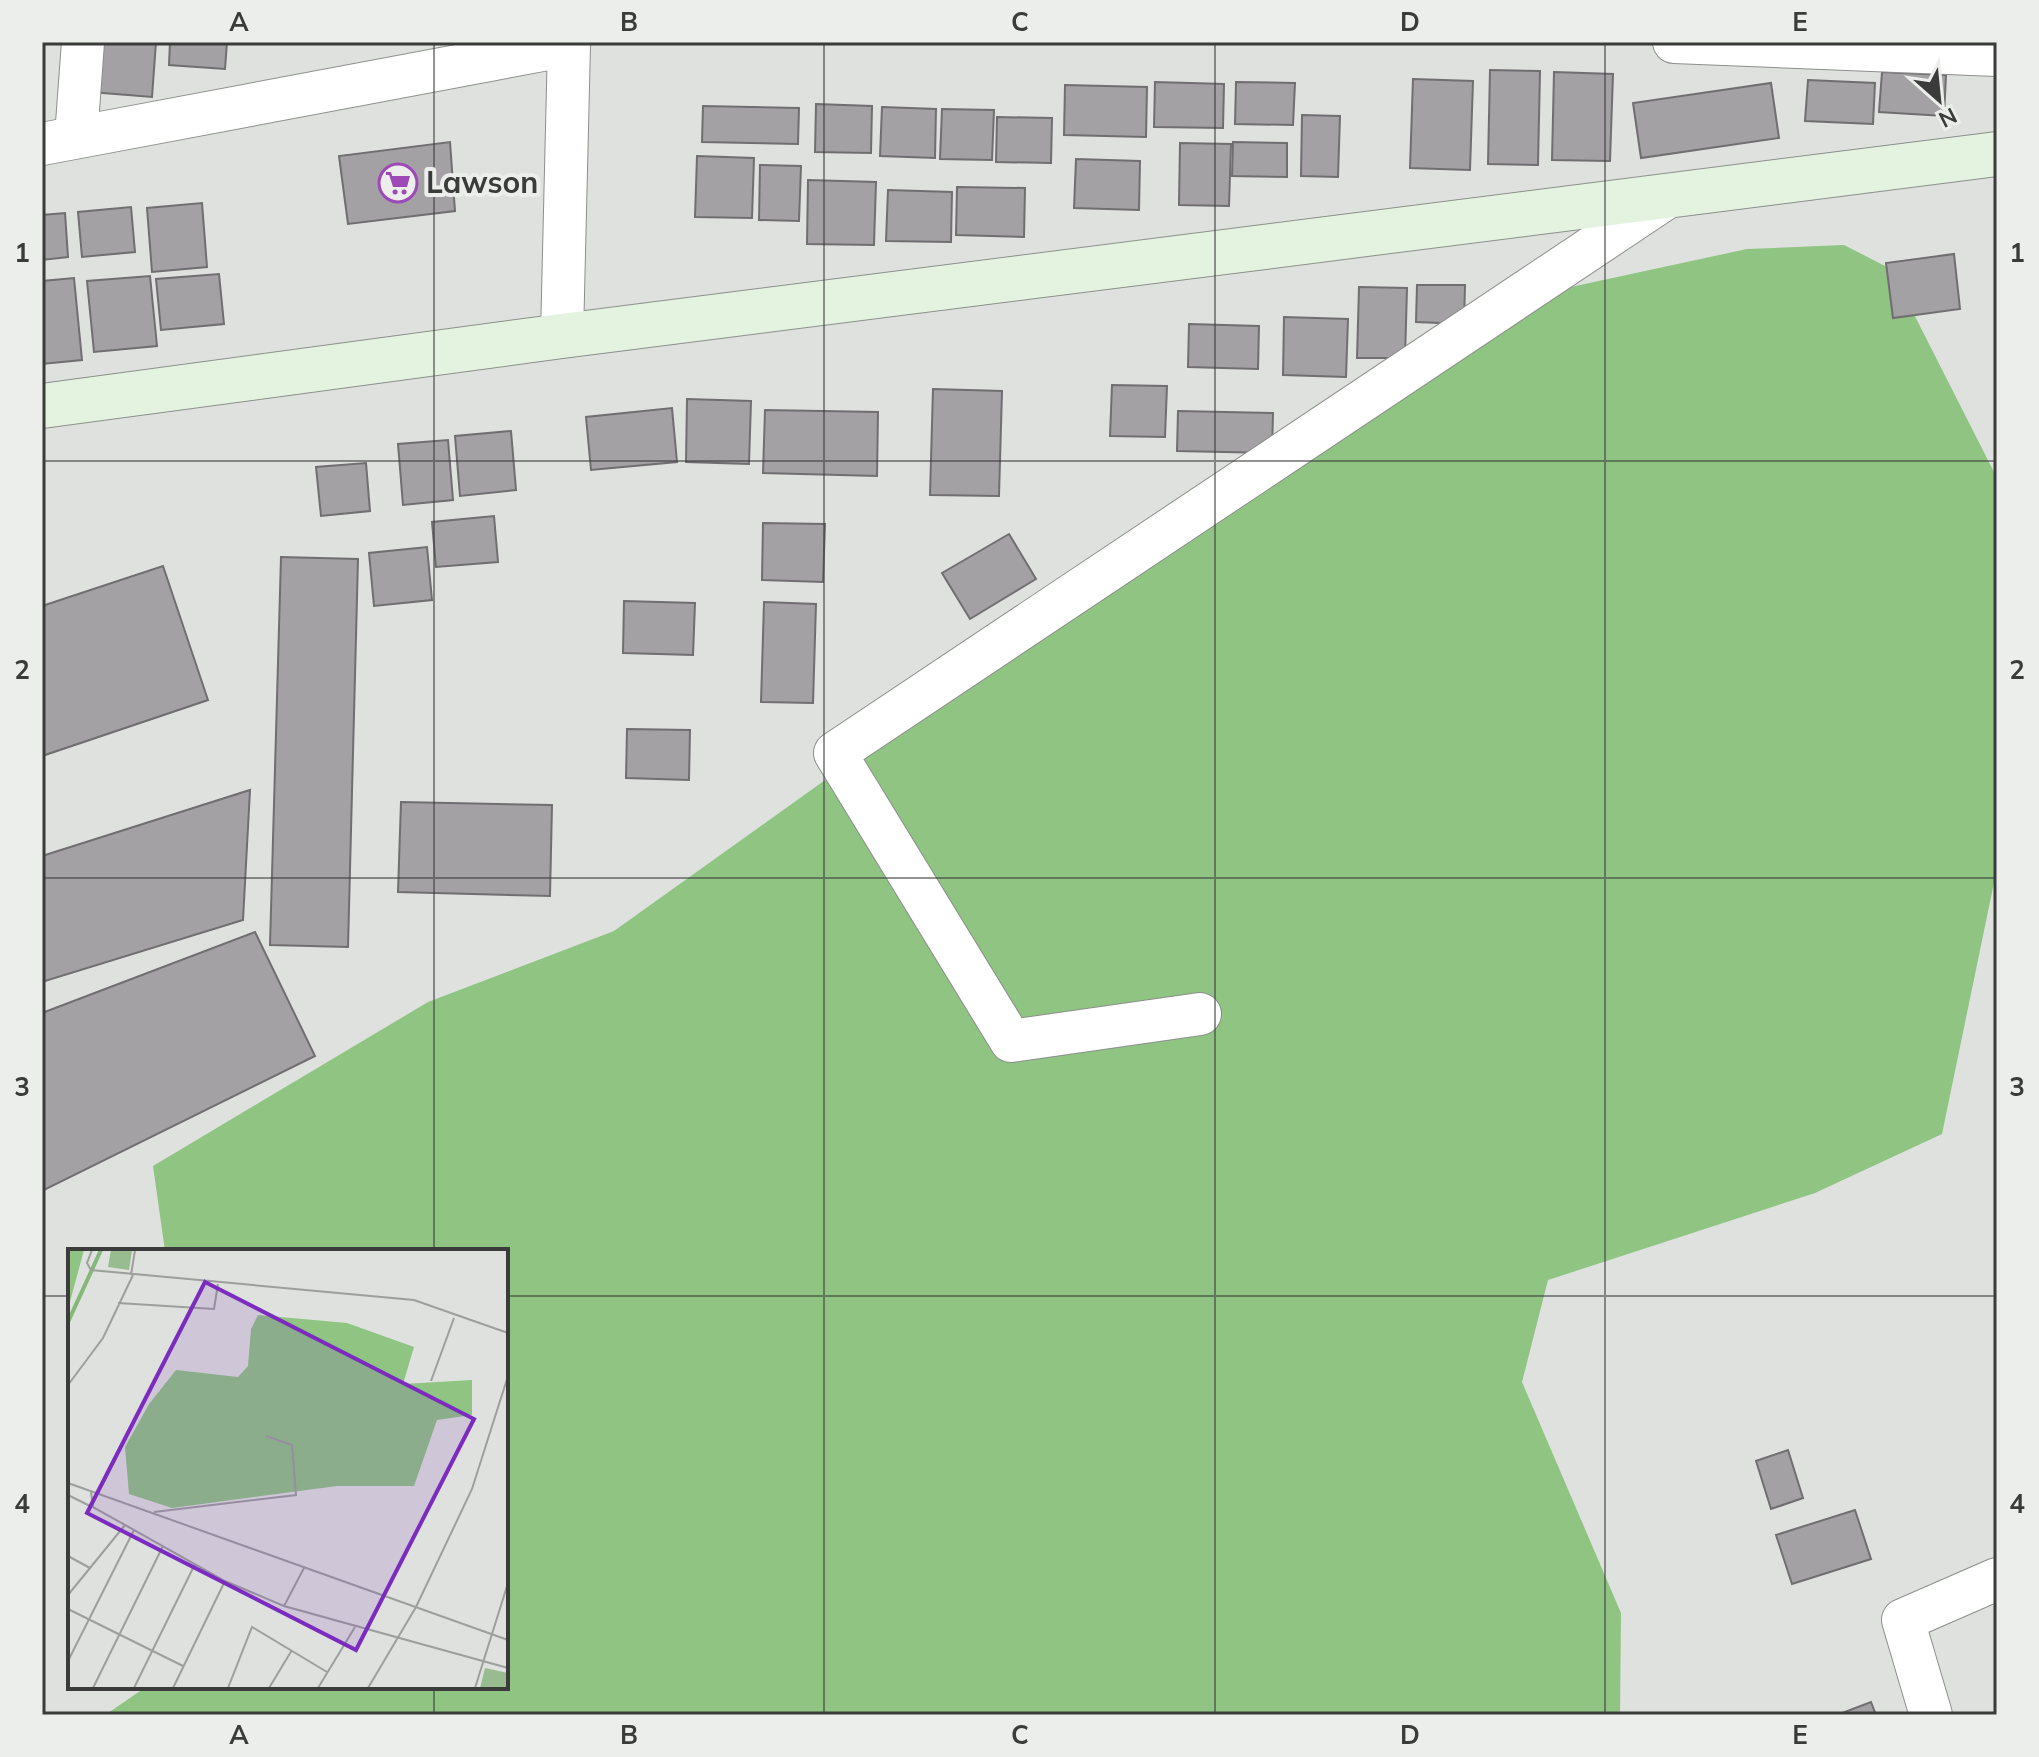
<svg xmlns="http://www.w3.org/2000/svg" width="2039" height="1757" font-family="Mulish,sans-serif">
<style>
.forest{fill:#8fc483}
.building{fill:#a4a1a5;stroke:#716e72;stroke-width:2}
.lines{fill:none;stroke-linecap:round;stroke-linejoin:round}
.street-casing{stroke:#8c8f8b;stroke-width:44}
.secondary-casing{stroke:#8c8f8b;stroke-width:46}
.street{stroke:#fff;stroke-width:42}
.secondary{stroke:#e3f3e0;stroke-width:44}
.grid{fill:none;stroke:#3a3b3a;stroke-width:2;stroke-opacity:0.55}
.labels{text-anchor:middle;stroke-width:8;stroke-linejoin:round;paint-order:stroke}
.poi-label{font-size:30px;font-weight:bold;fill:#3a3b3a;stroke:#ebeeea;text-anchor:start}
.inset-river{fill:none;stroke:#84b878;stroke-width:4}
.inset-road{fill:none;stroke:#9c9f9c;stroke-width:2}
.view{fill:#7b2cbf;fill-opacity:0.15;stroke:#7b2cbf;stroke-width:4}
.inset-edge{fill:none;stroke:#3a3b3a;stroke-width:4}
.neatline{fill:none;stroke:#3a3b3a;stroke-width:3}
.grid-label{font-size:26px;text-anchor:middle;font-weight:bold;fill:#3a3b3a}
</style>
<rect width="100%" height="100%" fill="#dee1dd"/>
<polygon class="forest" points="1844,245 1891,269 1997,478 1997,868 1942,1134 1815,1193 1548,1280 1522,1382 1621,1613 1620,1715 105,1715 146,1687 506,1687 506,1251 165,1251 153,1166 428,1002 614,931 1123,567 1543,293 1747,249"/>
<g class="building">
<polygon points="95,42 156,42 152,97 91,92"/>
<polygon points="170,42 227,42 225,69 169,65"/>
<polygon points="1490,70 1540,71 1538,165 1488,164"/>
<polygon points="1554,72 1613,74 1610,161 1552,160"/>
<polygon points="1882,72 1946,75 1944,116 1879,112"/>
<polygon points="1413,79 1473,81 1470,170 1410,168"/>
<polygon points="1808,80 1875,83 1873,124 1805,121"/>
<polygon points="1155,82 1224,84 1223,128 1154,127"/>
<polygon points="1236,82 1295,83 1293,125 1235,124"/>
<polygon points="1771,83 1779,138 1641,158 1633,103"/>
<polygon points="1065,85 1147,87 1146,137 1064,135"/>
<polygon points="816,104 872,106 871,153 815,152"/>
<polygon points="703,106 799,108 798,144 702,142"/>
<polygon points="882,107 936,109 935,158 880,156"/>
<polygon points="942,109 994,110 992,160 940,159"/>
<polygon points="1302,115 1340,116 1338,177 1301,176"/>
<polygon points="997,117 1052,118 1051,163 996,162"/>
<polygon points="450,142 455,211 348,224 339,156"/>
<polygon points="1233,142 1287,143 1287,177 1232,176"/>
<polygon points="1180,143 1231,144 1229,206 1179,205"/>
<polygon points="697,156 754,158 752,218 695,217"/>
<polygon points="1076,159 1140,161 1139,210 1074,208"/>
<polygon points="760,165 801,166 799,221 759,220"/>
<polygon points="808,180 876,182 874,245 807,244"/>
<polygon points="957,187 1025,188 1024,237 956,235"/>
<polygon points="888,190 952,192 951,242 886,241"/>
<polygon points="202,203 207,267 152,272 147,208"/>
<polygon points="131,207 135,252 82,257 78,212"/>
<polygon points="65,213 68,257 42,260 42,215"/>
<polygon points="1954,254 1960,309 1893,318 1886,263"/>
<polygon points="219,274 224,324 161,330 156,279"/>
<polygon points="150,276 157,346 94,352 87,281"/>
<polygon points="74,278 82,360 42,364 42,281"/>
<polygon points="1417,285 1465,285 1464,324 1416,322"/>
<polygon points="1359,287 1407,288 1405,358 1357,358"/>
<polygon points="1284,317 1348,319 1346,377 1283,375"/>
<polygon points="1189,324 1259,326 1258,369 1188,367"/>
<polygon points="1112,385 1167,386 1165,437 1110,436"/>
<polygon points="933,389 1002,391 999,496 930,495"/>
<polygon points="687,399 751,401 749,464 686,462"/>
<polygon points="672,408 677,462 591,470 586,417"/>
<polygon points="765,410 878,412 877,476 763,473"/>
<polygon points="1178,411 1273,413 1272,453 1177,451"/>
<polygon points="511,431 516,490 460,496 455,436"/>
<polygon points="448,440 453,500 403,505 398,444"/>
<polygon points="366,463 370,511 321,516 316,467"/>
<polygon points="494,516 498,562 436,567 432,522"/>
<polygon points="763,523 825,524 823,582 762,580"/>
<polygon points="1009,534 1036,579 970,619 942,573"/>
<polygon points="427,547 432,600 374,606 369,553"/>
<polygon points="281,557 358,559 348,947 270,945"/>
<polygon points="163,566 208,700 42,756 42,606"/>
<polygon points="624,601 695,603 693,655 623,653"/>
<polygon points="764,602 816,604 813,703 761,702"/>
<polygon points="627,729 690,730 689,780 626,778"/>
<polygon points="250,790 243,920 42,982 42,856"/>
<polygon points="401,802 552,805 550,896 398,892"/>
<polygon points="255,932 315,1056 42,1191 42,1013"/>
<polygon points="1788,1450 1803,1498 1771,1509 1756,1461"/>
<polygon points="1855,1510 1871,1559 1792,1584 1776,1535"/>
<polygon points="1871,1702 1876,1715 1837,1715"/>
</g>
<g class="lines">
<defs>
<g id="street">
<polyline points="1674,42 1997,55"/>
<polyline points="76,137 83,42"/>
<polyline points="42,144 569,45 562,336"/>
<polyline points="1200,1014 1011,1041 835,753 1669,196"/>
<polyline points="1931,1715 1903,1620 1997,1579"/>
</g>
<polyline id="secondary" points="42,406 562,336 1997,154"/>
</defs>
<use href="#street" class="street-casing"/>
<use href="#secondary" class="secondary-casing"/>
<use href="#street" class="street"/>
<use href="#secondary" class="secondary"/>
</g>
<path class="grid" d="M434,42V1251M824,42V1715M1215,42V1715M1605,42V1715M42,461H1997M42,878H1997M42,1296H70M506,1296H1997M434,1687V1715"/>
<defs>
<symbol id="supermarket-ring" viewBox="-11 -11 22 22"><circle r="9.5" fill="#ebeeea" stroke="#9d49b7" stroke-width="1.5"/><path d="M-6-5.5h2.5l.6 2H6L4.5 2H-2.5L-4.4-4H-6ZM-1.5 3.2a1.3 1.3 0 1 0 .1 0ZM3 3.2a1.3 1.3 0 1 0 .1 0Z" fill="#9d49b7"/></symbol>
</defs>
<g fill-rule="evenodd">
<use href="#supermarket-ring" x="376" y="161" width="44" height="44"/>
</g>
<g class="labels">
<g class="poi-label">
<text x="426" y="193">Lawson</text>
</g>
</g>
<g transform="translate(68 1249)">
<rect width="440" height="440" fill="#dee1dd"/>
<path d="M43,1H64L61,21L40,18ZM417,419L440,424V439H412Z" fill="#98bc90"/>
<path d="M0,1H16L0,60ZM190,66L279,74L346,98L335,135L404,131V166L369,171L346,237H269L104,259L61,245L57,198L81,155L108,121L170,128L180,117L183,80Z" fill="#8fc483"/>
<path class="inset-river" d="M0,73L33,1"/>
<path class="inset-road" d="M24,1L19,14L23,21L346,51L440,84M63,26L67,1M50,54L146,60L150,35M363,132L386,69M0,136L35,89L65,26M0,234L440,391M23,243L25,258L157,332L216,357M0,246L24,258M86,263L228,246L224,196L198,187M0,307L22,319M236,319L216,357L440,419M0,346L57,276M0,360L115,417M0,412L66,281M25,439L95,297M66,439L127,315M105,439L157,332M160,439L184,378L259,423M201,439L224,401M250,439L287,378M300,439L348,358L404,240L440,127M407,439L440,334"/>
<path class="view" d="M137,33L406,170L288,401L19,264Z"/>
<rect width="440" height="440" class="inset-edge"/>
</g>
<rect width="2039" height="1757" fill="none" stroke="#ebeeea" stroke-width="88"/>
<g transform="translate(1939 100) rotate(153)" stroke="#ebeeea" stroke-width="6" paint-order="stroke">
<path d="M0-6L14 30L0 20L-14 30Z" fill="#3a3b3a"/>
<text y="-12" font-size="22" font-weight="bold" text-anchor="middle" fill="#3a3b3a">N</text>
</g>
<rect x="44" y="44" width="1951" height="1669" class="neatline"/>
<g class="grid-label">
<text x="239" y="31">A</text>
<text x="629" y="31">B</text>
<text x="1020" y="31">C</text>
<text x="1410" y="31">D</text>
<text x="1800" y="31">E</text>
<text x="22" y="262">1</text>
<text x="2017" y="262">1</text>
<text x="22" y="679">2</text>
<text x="2017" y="679">2</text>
<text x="22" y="1096">3</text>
<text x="2017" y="1096">3</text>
<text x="22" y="1513">4</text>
<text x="2017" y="1513">4</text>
<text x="239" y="1744">A</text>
<text x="629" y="1744">B</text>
<text x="1020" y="1744">C</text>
<text x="1410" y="1744">D</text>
<text x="1800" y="1744">E</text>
</g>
</svg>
